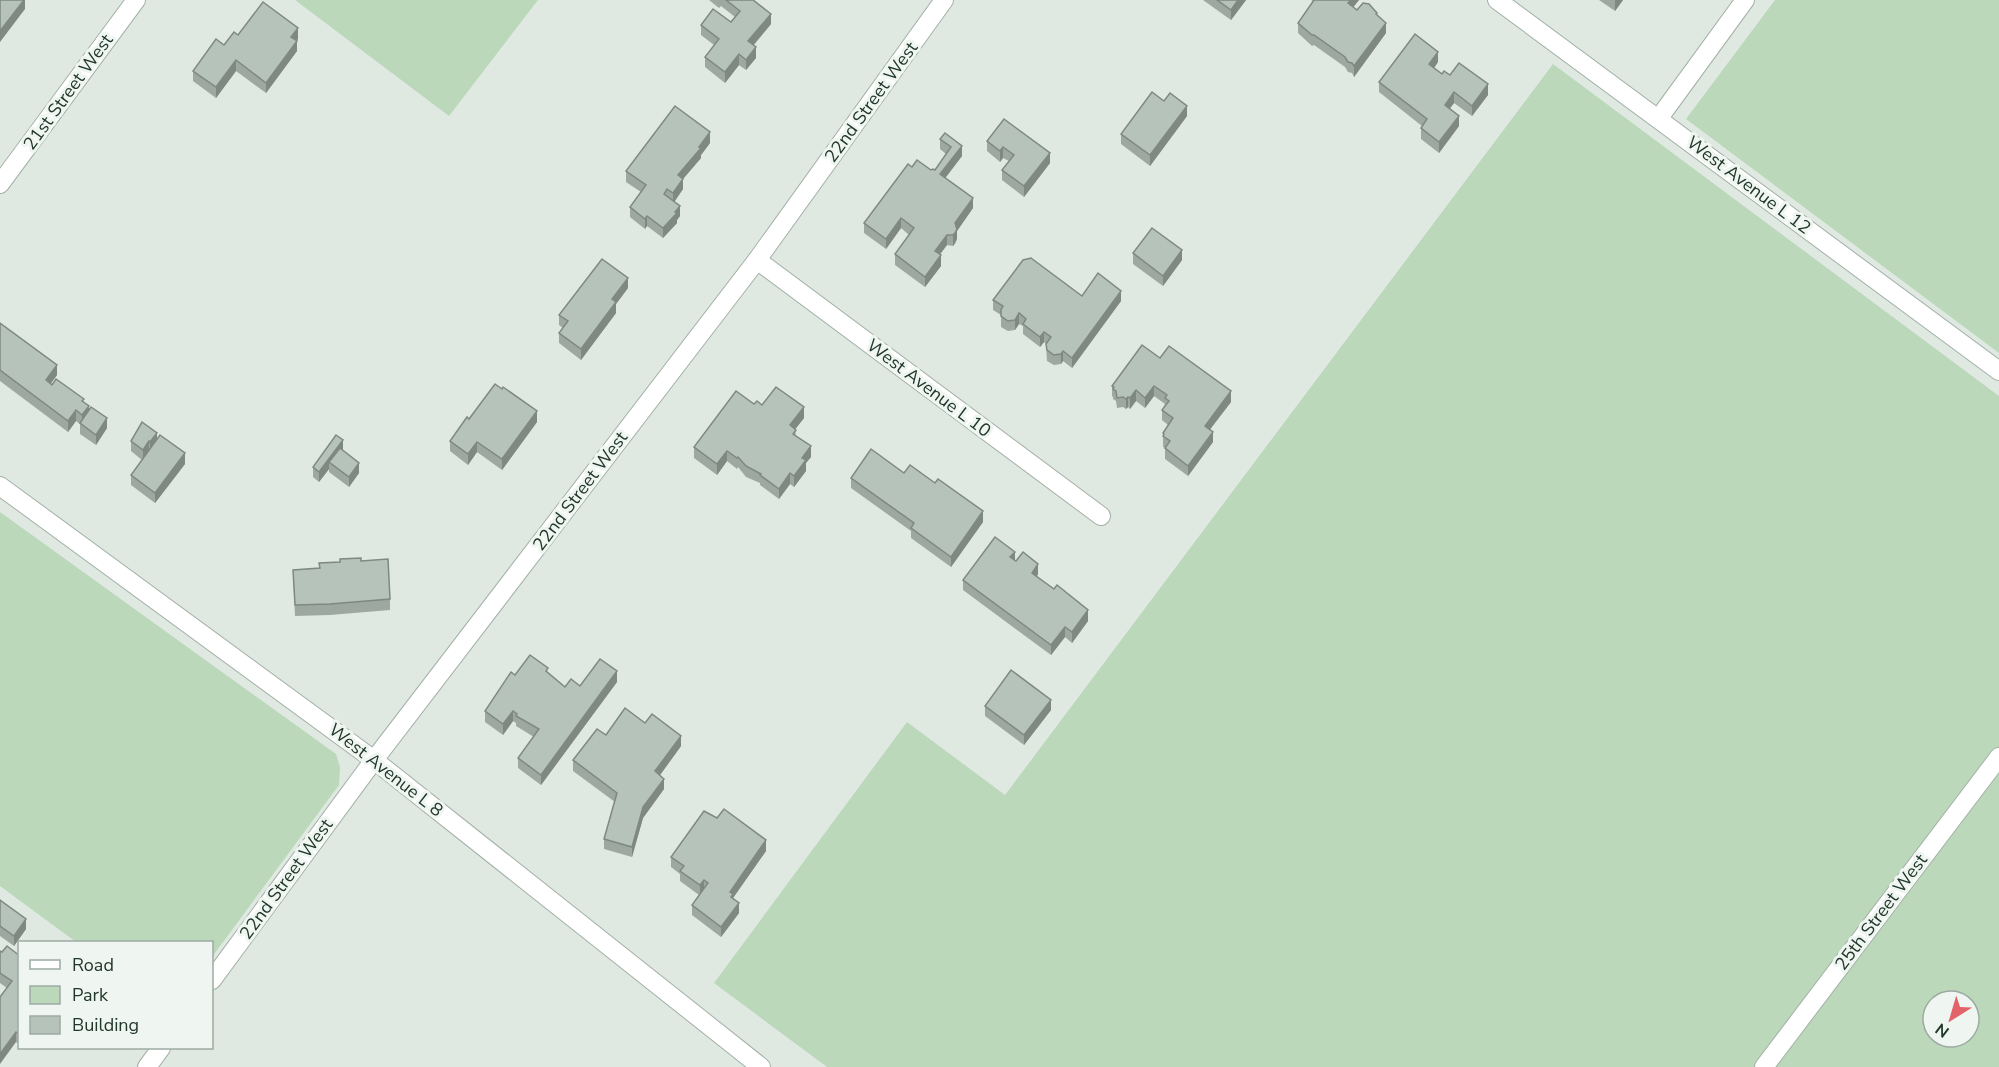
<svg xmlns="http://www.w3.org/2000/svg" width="1999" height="1067" font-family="'Nunito Sans',sans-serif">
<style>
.green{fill:#bbd8ba;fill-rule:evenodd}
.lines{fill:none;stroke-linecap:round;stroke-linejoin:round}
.street-casing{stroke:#a3b0a7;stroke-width:20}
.street{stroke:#fff;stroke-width:18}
.wall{fill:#9ca8a0}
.shaded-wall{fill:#7f8882}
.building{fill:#b5c3ba;stroke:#7f8882;stroke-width:1.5}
.labels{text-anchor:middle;stroke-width:6;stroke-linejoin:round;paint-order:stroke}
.street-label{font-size:18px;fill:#22372b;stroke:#eff6f1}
</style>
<rect width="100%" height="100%" fill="#dfe9e2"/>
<g class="green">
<polygon points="295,0 538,0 449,116"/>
<polygon points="1775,0 1999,0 1999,353 1686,119"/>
<path d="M1553,64L1999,396V1067H827L714,983L907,722L1005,795ZM1933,1001H1969V1037H1933Z"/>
<polygon points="0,512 336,754 340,767 339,785 212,957 212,942 76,942 0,886"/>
</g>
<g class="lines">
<defs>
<g id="street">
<polyline points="1497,0 1999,371"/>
<polyline points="1659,118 1745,0"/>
<polyline points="0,184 136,0"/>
<polyline points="757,260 1101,516"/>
<polyline points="0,486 374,760 761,1067"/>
<polyline points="212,980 374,760 757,260 944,0"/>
<polyline points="147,1067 161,1048"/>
<polyline points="1764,1067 1999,757"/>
</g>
</defs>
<use href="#street" class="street-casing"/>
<use href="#street" class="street"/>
</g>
<g class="wall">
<polygon points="709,0 754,0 771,24 753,45 756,58 746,70 739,65 725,83 705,67 705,57 714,45 701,35 701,25 731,22 735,17 721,6 719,8"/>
<polygon points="1203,0 1246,0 1231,20"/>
<polygon points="1311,0 1359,0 1353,7 1357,10 1377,15 1386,33 1354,77 1352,73 1348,72 1345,67 1314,45 1312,46 1298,33 1298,23 1313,1"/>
<polygon points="1599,0 1623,0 1615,11"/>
<polygon points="238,35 298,39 296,41 297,51 266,93 236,71 216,98 193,81 193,71"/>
<polygon points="1438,62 1434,68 1442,74 1450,75 1488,95 1472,116 1454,103 1450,108 1459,126 1439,153 1421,139 1421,128 1422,126 1379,92 1379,82"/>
<polygon points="1164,101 1187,116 1150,166 1121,144 1121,134"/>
<polygon points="945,133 962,156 945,178 973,208 957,231 957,239 955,244 953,246 947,245 940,254 941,266 925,287 895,265 895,254 909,235 901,228 886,249 864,233 864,223 912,167 935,170 946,154 940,149 940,139"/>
<polygon points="987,141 1050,163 1024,197 1002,180 1002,170 1009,161 1003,158 1000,162 987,151"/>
<polygon points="710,143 701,155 701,158 683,179 683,189 674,201 680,216 677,220 677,223 663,238 647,226 645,229 630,217 630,207 641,192 626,182 626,171"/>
<polygon points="1133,253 1182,260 1163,286 1133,264"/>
<polygon points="628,288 616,304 616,313 581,360 559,343 559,333 563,328 559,325 559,315"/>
<polygon points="1082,296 1121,301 1072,368 1063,361 1061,364 1054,365 1047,361 1046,344 1044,342 1040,347 1023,334 1023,326 1019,324 1015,330 1008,331 1001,327 1001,315 993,310 993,300"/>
<polygon points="0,323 57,375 51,383 84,402 89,411 107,428 96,445 80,434 80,424 76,421 68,432 0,381"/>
<polygon points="1160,358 1231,402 1210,429 1213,442 1188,476 1165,459 1165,448 1163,447 1163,433 1168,425 1162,420 1162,410 1165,404 1154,396 1145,408 1136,401 1130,409 1128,407 1126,409 1123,407 1117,408 1116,401 1113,399 1113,397 1112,396 1112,386"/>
<polygon points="754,404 762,405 804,418 795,429 796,436 811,457 806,463 806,471 794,487 790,484 779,499 760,485 760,483 746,477 738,467 737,469 727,461 717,475 694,458 694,447"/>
<polygon points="469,419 537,422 502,470 477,452 468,465 450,451 450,441"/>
<polygon points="157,440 185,464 155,503 131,485 131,475 142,460 131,451 131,441"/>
<polygon points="343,450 359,473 349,487 329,472 329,469 319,482 313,477 313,467"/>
<polygon points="904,473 983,522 951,567 911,538 911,531 851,488 851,478"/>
<polygon points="361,561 390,599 390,610 330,615 295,616 293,570 319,568 319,563"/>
<polygon points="1015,561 1038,574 1037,577 1088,621 1072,643 1065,637 1051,655 963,590 963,580"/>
<polygon points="548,673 565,687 580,686 617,682 541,785 518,768 518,758 534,737 516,726 516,723 513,721 503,735 485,722 485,711 515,675"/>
<polygon points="985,706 1051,710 1024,745 985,716"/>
<polygon points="645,723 681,746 660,775 664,789 643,818 632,857 604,849 604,839 615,802 573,771 573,760 606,735"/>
<polygon points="766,851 733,898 739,913 721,937 692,915 692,905 699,895 680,881 680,874 671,867 671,857"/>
<polygon points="0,900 26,929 14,946 0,936"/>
<polygon points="0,951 2,952 20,956 20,1045 16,1042 7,988 0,983"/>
</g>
<g class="shaded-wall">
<polygon points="24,0 25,0 25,9 0,42 0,31"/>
<polygon points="1238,0 1246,0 1231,20 1231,10"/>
<polygon points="1351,0 1359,0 1348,14 1348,3"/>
<polygon points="1615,0 1623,0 1615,11"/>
<polygon points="771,14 771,24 748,52 748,41"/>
<polygon points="1386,23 1386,33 1354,77 1354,66"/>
<polygon points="298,28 298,39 291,47 291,37"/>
<polygon points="297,41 297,51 266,93 266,83"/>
<polygon points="756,47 756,58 746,70 746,60"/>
<polygon points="1438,52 1438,62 1429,75 1429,64"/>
<polygon points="739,54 739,65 725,83 725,72"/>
<polygon points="236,60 236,71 216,98 216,87"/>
<polygon points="1488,84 1488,95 1472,116 1472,106"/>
<polygon points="1454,92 1454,103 1445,115 1445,105"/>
<polygon points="1187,106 1187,116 1150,166 1150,155"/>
<polygon points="1459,116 1459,126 1439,153 1439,142"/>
<polygon points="710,132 710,143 701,155 701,158 683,179 683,189 673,204 673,193 678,175"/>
<polygon points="962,146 962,156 940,185 940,174"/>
<polygon points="1003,147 1003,158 1000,162 1000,151"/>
<polygon points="1050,153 1050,163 1024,197 1024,186"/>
<polygon points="973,198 973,208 957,231 957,239 953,246 953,235 955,223"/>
<polygon points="680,206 680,216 677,220 677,223 663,238 663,228"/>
<polygon points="647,216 647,226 645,229 645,219"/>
<polygon points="901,218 901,228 886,249 886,239"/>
<polygon points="947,235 947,245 935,261 935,251"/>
<polygon points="1182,250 1182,260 1163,286 1163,276"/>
<polygon points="941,255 941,266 925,287 925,277"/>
<polygon points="628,278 628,288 616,304 616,313 581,360 581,349 612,299"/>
<polygon points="1121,291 1121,301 1072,368 1072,358"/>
<polygon points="1019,313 1019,324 1015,330 1015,320"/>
<polygon points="1044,332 1044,342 1040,347 1040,337"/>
<polygon points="1063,351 1063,361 1061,364 1061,354"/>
<polygon points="57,365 57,375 46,390 46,380"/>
<polygon points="1154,386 1154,396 1145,408 1145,398"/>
<polygon points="1136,390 1136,401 1130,409 1130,398"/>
<polygon points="1231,391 1231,402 1205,436 1205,426"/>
<polygon points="1128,397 1128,407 1126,409 1126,399"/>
<polygon points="89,406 89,416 82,425 82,415"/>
<polygon points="804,407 804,418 790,436 790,425"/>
<polygon points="76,410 76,421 68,432 68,421"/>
<polygon points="537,411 537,422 502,470 502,459"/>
<polygon points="107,418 107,428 96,445 96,435"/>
<polygon points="1213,432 1213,442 1188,476 1188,466"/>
<polygon points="157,433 157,444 150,453 150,442"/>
<polygon points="343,440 343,450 329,462 329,469 319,482 319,472"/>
<polygon points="149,441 149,452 143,460 143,450"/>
<polygon points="477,442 477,452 468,465 468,454"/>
<polygon points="811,446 811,457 806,463 806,471 794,487 794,476 802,458"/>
<polygon points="727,451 727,461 717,475 717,464"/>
<polygon points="185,453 185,464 155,503 155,493"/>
<polygon points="359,463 359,473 349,487 349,477"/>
<polygon points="790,473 790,484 779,499 779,489"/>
<polygon points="983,511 983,522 951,567 951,557"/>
<polygon points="1015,552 1015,562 1010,557"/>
<polygon points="1038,564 1038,574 1032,583 1032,573"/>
<polygon points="1088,610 1088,621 1072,643 1072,632"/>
<polygon points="1065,627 1065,637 1051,655 1051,645"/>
<polygon points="617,671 617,682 541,785 541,775"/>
<polygon points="1051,700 1051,710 1024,745 1024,735"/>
<polygon points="513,711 513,721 503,735 503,724"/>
<polygon points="681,736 681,746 655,782 655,771"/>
<polygon points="664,779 664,789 643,818 632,857 632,847 643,807"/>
<polygon points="766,840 766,851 733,898 733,904 730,892"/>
<polygon points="704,880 704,891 700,896 700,885"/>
<polygon points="739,903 739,913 721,937 721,927"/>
<polygon points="26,919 26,929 14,946 14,936"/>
<polygon points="16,1032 16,1042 0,1064 0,1054"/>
</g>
<g class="building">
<polygon points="0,0 24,0 0,31"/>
<polygon points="726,0 753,0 771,14 748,41 756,47 746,60 739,54 725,72 705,57 719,39 701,25 713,9 731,22 740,11"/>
<polygon points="1217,0 1238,0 1231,10"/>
<polygon points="1314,0 1351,0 1348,3 1357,10 1363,3 1369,4 1377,13 1376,14 1386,23 1354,66 1352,63 1348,62 1345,57 1314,35 1312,35 1298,23"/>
<polygon points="263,2 298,28 291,37 297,41 266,83 236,60 216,87 193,71 216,39 224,45 234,32 238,35"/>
<polygon points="1415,34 1438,52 1429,64 1442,74 1444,71 1450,75 1459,63 1488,84 1472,106 1454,92 1445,105 1459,116 1439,142 1421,128 1427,119 1379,82"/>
<polygon points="1152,92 1164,101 1170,93 1187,106 1150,155 1121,134"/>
<polygon points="675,106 710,132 699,147 701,148 678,175 683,179 673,193 667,189 664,194 680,206 675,212 677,213 663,228 647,216 645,219 630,207 646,185 626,171"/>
<polygon points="1004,119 1050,153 1024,186 1002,170 1014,155 1003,147 1000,151 987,141"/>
<polygon points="945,133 962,146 940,174 973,198 955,223 957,229 955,233 953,235 947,235 935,251 941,255 925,277 895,254 914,228 901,218 886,239 864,223 908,164 912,167 917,160 931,170 933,169 935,170 951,147 940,139"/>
<polygon points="1152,228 1182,250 1163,276 1133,253"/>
<polygon points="1031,258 1082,296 1098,273 1121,291 1072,358 1063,351 1061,354 1054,355 1047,350 1046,344 1051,337 1044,332 1040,337 1023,324 1026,319 1019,313 1015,320 1008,321 1001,316 1001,310 1003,306 993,300 1023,260"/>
<polygon points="602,259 628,278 612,299 616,302 581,349 559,333 568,321 559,315"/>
<polygon points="0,323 57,365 46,380 52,385 56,379 84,399 82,401 89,406 82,415 76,410 68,421 0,370"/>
<polygon points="1142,345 1160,358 1169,346 1231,391 1205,426 1213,432 1188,466 1165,448 1170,441 1163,436 1164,434 1163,433 1173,418 1162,410 1169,401 1165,398 1167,395 1154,386 1145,398 1136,390 1130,398 1128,397 1126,399 1123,397 1117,398 1116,391 1113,389 1114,387 1112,386"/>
<polygon points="495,384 502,389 503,387 537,411 502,459 477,442 468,454 450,441 467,417 469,419"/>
<polygon points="776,387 804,407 790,425 796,430 793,434 811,446 802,458 806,460 794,476 790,473 779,489 760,475 761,474 746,466 738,457 737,458 727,451 717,464 694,447 736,391 754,404 757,401 762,405"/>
<polygon points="91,407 107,418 96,435 80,423"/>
<polygon points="142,422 157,433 150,442 149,441 143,450 131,441"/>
<polygon points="160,435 185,453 155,493 131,475"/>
<polygon points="336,435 343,440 319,472 313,467"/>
<polygon points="340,448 359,463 349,477 329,462"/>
<polygon points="871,449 904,473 910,465 935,483 938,479 983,511 951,557 911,528 914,523 851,478"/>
<polygon points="995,537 1015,552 1010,557 1016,561 1023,552 1038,564 1032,573 1054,589 1057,585 1088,610 1072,632 1065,627 1051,645 963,580"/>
<polygon points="361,558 361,561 388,559 390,599 330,604 295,605 293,570 320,568 319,563 340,562 340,559"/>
<polygon points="530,655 548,668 546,671 565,687 571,679 580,686 600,659 617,671 541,775 518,758 539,729 516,716 517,714 513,711 503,724 485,711 511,672 515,675"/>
<polygon points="1011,670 1051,700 1024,735 985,706"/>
<polygon points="625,708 645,723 652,714 681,736 655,771 664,779 643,807 632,847 604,839 617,793 573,760 597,729 606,735"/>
<polygon points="724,809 766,840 730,892 733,894 731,897 739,903 721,927 692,905 708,883 704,880 700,885 680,871 684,866 671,857 704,811 717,818"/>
<polygon points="0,900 26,919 14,936 0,926"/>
<polygon points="7,946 20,956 20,1035 16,1032 0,1054 0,997 12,981 0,973 0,951 2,952"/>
</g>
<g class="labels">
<g class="street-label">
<text transform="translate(68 92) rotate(-54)" y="6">21st Street West</text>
<text transform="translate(871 102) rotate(-54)" y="6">22nd Street West</text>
<text transform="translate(1749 185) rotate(37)" y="6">West Avenue L 12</text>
<text transform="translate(929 388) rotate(37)" y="6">West Avenue L 10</text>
<text transform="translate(580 491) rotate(-53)" y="6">22nd Street West</text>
<text transform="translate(386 770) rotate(38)" y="6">West Avenue L 8</text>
<text transform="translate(286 879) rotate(-54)" y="6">22nd Street West</text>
<text transform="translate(1881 912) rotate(-53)" y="6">25th Street West</text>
</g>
</g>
<rect x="18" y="941" width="195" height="108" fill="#eff6f1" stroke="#9daaa2" stroke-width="1.5"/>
<rect x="30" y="960" width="30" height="9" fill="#ffffff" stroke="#9daaa2" stroke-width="1.5"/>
<text x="72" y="971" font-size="18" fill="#22372b">Road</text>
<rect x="30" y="986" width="30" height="18" fill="#bbd8ba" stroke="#9daaa2" stroke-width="1.5"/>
<text x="72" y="1001" font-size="18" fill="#22372b">Park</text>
<rect x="30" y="1016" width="30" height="18" fill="#b5c3ba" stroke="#9daaa2" stroke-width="1.5"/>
<text x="72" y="1031" font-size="18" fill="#22372b">Building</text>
<g transform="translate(1951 1019) rotate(217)"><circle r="28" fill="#eff6f1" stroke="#9daaa2" stroke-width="1.5"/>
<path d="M0-4.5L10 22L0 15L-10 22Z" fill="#e3636a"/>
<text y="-9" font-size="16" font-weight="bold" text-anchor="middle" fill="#22372b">N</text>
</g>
</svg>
